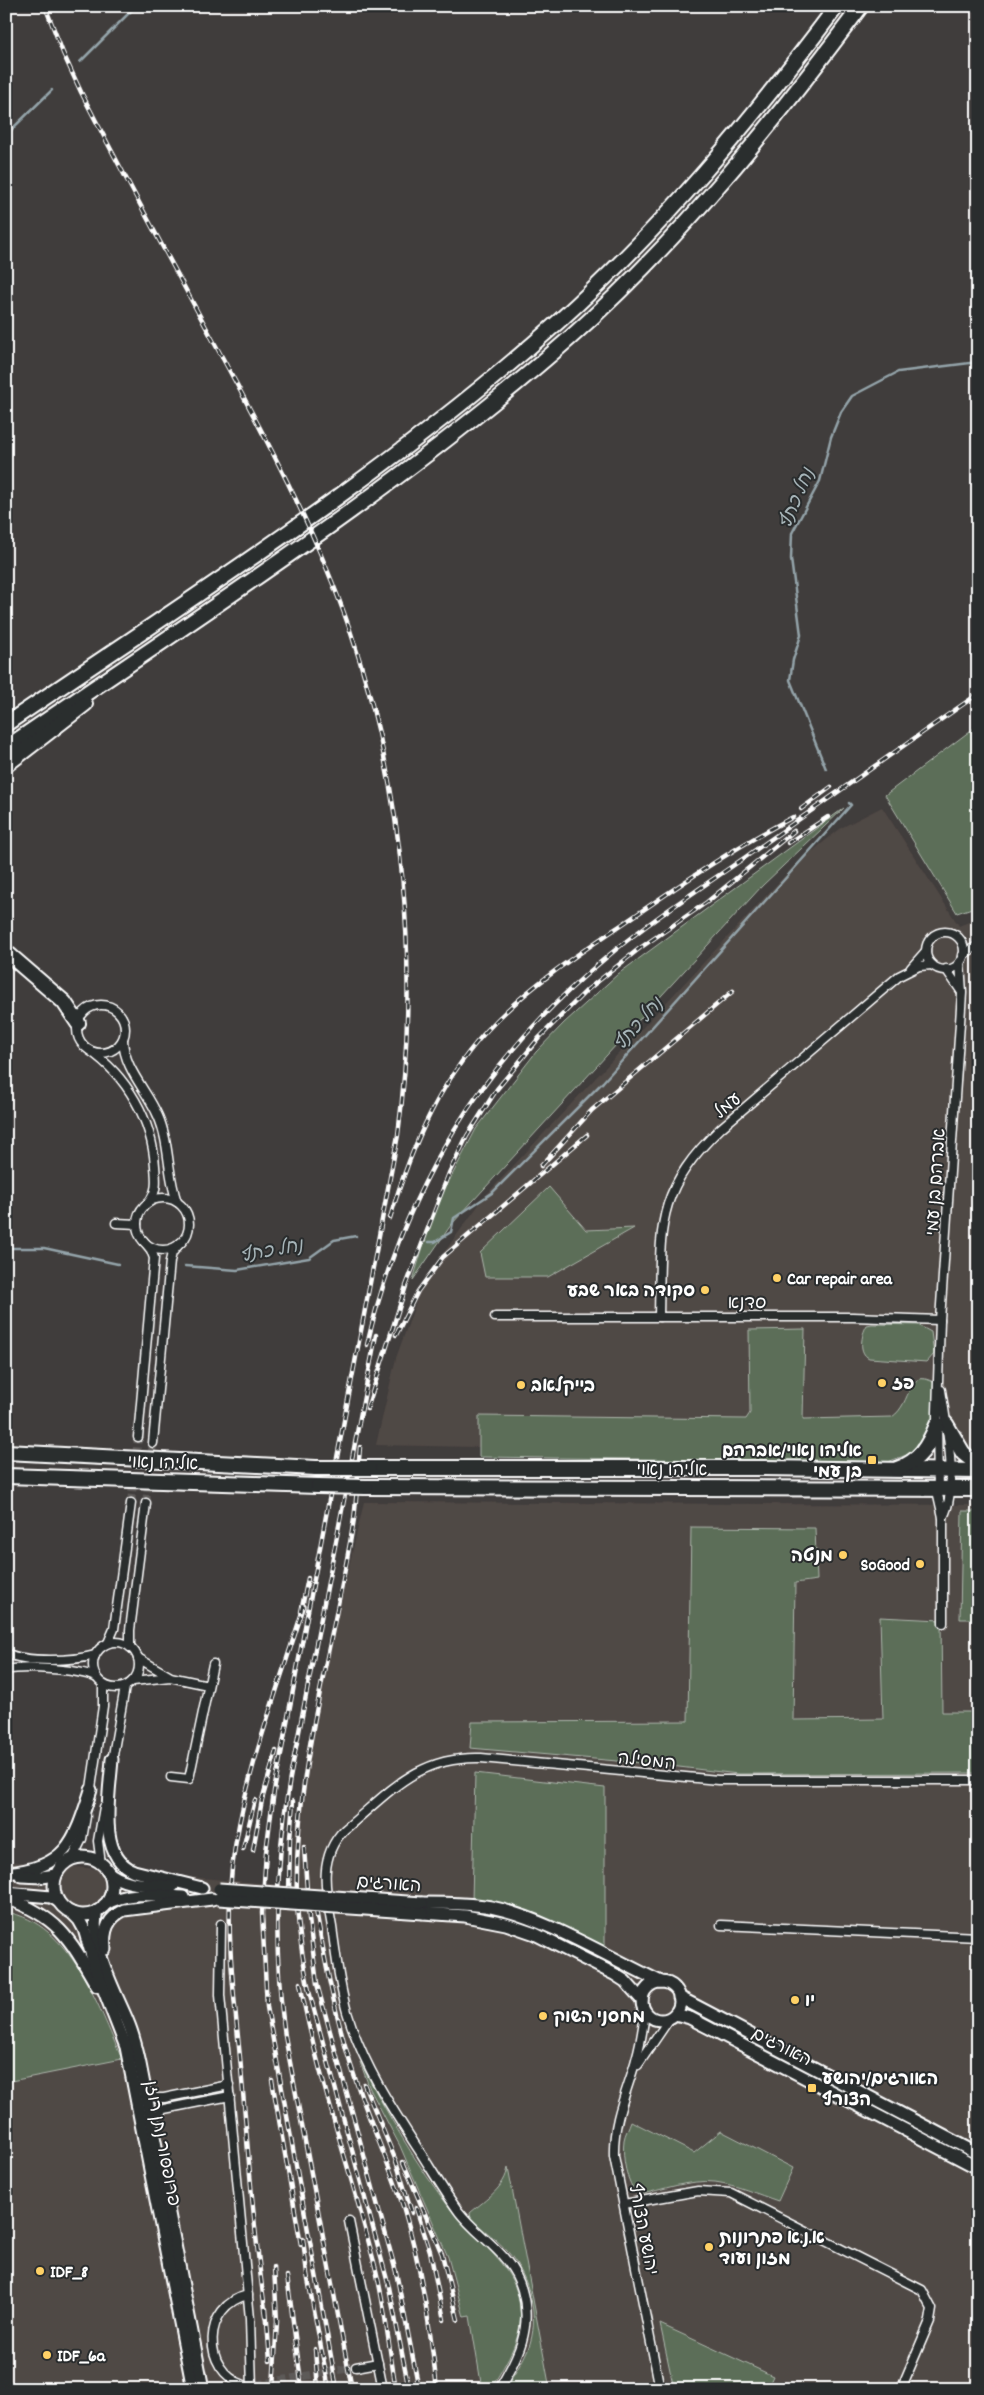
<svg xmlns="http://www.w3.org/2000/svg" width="984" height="2395" font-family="Dekko,'Playpen Sans Hebrew',sans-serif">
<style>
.built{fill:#504845}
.green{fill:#5b6e58;stroke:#adb6ac}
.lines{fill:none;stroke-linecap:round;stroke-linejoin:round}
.stream{stroke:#94a4aa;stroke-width:2.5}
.street-tunnel{stroke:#5d5a59;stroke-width:8;stroke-dasharray:8 4;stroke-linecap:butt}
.street-casing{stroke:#fff;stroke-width:11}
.secondary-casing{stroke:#fff;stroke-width:15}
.highway-casing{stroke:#fff;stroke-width:18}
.street{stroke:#2a2d2e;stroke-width:8}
.secondary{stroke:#2a2d2e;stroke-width:11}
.highway{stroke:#2a2d2e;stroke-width:14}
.rail-casing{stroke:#fff;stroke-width:4.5}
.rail{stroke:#2a2d2e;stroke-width:2.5;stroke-dasharray:8;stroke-linecap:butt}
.secondary-bridge-casing{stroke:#fff;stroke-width:15;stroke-linecap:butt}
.highway-bridge-casing{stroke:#fff;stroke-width:18;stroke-linecap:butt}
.secondary-bridge{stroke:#2a2d2e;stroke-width:11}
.highway-bridge{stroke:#2a2d2e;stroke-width:14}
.poi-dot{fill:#ffd166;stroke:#2a2d2e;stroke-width:2}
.labels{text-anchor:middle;stroke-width:4;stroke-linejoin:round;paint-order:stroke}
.street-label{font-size:18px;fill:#fff;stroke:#2a2d2e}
.poi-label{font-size:18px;font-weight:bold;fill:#fff;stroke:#2a2d2e;text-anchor:start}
.water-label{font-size:19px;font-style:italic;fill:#a6b4b8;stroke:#2a2d2e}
</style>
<rect width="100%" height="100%" fill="#403d3c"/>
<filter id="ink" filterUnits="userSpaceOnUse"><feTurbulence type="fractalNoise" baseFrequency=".02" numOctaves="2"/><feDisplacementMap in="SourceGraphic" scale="10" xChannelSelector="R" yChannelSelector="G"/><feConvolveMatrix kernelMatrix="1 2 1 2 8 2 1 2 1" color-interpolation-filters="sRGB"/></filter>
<g filter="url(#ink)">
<g class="built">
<polygon points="882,807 959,926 978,918 978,1457 376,1445 396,1358 424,1280 486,1195 794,866 841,828"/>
<polygon points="364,1502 978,1505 978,2389 6,2389 6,1861 293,1886 294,1836 328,1656"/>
</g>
<g class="green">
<polygon points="978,725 978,906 957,913 885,795"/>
<polygon points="844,808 762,886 451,1225 413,1280 429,1226 446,1187 476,1129 536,1052 564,1023 618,974"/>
<polygon points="549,1187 586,1230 634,1228 548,1277 485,1277 480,1253"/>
<path d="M872,1324L918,1325L931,1332L934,1354L927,1362L869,1358C858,1353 861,1335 867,1325Z"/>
<path d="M805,1329L803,1419L892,1417C913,1403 906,1366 935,1383C939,1405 934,1437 914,1451C907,1456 896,1458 888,1462L479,1457V1416L746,1419L750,1413L749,1330Z"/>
<polygon points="962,1511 978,1511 978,1619 960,1619"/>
<polygon points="691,1527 815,1528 817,1580 795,1583 793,1720 883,1719 880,1617 941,1620 942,1712 978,1712 978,1773 738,1774 662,1765 470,1748 472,1722 688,1721"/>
<polygon points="475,1773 605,1788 605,1947 534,1914 472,1901"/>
<path d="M6,1912C71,1923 98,2006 122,2059L6,2082Z"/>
<path d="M360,2062C387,2113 416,2165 452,2211C474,2240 512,2261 519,2301C526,2335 507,2360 491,2389H482L470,2316L464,2317L448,2257L400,2146L370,2089Z"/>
<path d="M631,2121L694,2153L721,2131L793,2168L778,2201C757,2194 737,2185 715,2182C690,2179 662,2190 638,2195C626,2182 622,2158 624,2140C625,2134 629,2127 631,2121Z"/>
<path d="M508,2167L550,2389H505C513,2376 522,2363 528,2349C541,2318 529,2276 508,2252C498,2240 483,2230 471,2219L470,2213C486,2199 505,2188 508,2167Z"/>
<polygon points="660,2324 773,2376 767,2389 674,2389"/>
</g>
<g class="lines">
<g class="stream">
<polyline points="80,62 136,6"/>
<polyline points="6,140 12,129 52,90"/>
<polyline points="826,769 790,680 793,660 801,635 791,559 792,533 820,481 831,437 841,412 852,396 898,372 978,362"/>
<polyline points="429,1242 435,1242 451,1232 454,1218 492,1193 603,1082 851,805 849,803"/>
<polyline points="6,1248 44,1248 118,1264"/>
<polyline points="185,1266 237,1270 309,1258 334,1240 356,1236"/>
</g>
<g class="street-tunnel">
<polyline points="131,1503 138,1437"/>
<polyline points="146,1503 153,1443"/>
<polyline points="244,2385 254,2385 356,2367"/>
</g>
<defs>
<g id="street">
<polyline points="978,910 978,941"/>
<circle cx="945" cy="951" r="19"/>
<polyline points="963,955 978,945"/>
<polyline points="911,968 926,951"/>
<polyline points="946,969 961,991"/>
<circle cx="101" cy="1029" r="24"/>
<path d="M123,1040C124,1069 147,1090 158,1116C170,1143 167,1174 177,1202"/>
<path d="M89,1050C127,1076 152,1120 155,1166C156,1180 158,1190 149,1202"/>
<circle cx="163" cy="1224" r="26"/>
<polyline points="116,1223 137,1224"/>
<polyline points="495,1317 853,1317 940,1320"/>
<path d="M659,1317C661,1230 653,1192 721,1128L899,976L919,966L932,965"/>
<path d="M941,1390C946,1422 959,1489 943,1517"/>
<polyline points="138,1437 154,1258 151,1250 143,1240"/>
<polyline points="153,1443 170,1261 172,1253 180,1243"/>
<polyline points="943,1623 943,1517 938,1495 937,1412 940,1320 962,993 960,962"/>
<circle cx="116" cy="1665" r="23"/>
<polyline points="108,1643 114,1629 131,1503"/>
<polyline points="130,1647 130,1630 146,1503"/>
<path d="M6,1653C26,1663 74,1661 95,1655"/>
<polyline points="138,1658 169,1676"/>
<path d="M6,1670C24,1666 79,1669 95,1677"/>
<polyline points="133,1681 170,1677 208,1685"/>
<polyline points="112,1761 125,1687"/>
<polyline points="171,1777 189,1779 213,1664"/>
<polyline points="90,1795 103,1706 103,1685"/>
<polyline points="72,1859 82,1839 86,1816"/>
<polyline points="101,1864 98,1841 104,1807"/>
<polyline points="221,1924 220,1995 250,2319 252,2389"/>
<polyline points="721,1925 978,1937"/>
<path d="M645,2011C643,2033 638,2055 631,2076C622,2103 613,2127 614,2156L660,2389"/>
<polyline points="638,2065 670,2018"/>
<polyline points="145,2092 156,2098 164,2098 229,2085"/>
<polyline points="153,2125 156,2115 164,2109 230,2096"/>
<polyline points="624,2204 698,2191 731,2193 922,2290 932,2309 930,2321 901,2389"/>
<polyline points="349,2221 383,2389"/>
<polyline points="356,2367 378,2363"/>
<path d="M244,2385C201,2371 202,2305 248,2295"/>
<path d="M499,2389C518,2357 533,2328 522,2290C512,2254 480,2239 459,2212C446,2194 434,2174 422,2155C392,2109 363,2065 347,2012C339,1984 336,1955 332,1927C326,1893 317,1858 344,1830C389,1793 417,1756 481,1758L718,1780H978"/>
</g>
<g id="secondary">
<path d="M112,1759C110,1792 96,1857 134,1871L202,1888"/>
<circle cx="83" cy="1886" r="29"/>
<path d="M107,1871C124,1887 151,1884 173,1886"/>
<path d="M6,1873C67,1867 74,1843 91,1790"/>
<polyline points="21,1876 42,1877 56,1875"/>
<polyline points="6,1893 51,1897 58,1901"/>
<path d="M6,1898C59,1917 70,1939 97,1986"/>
<path d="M422,1903C445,1903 468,1903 491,1907C545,1918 610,1958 661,1982"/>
<path d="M104,1905C129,1890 156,1895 183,1897"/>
<path d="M97,1911C88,1942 116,1993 128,2022C134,2036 137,2050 140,2064L203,2389"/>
<polyline points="72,1913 79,1920 84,1929 97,1973 126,2047 193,2389"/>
<polyline points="423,1913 465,1916 506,1924 535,1934 614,1974 625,1981 642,2000"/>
<path d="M105,1949C103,1932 107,1918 124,1910L212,1899"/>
<circle cx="661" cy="2001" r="19"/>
<polyline points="679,1997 978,2154"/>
<polyline points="675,2014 690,2018 978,2168"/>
</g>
<g id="highway">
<path d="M6,724C194,596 388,474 558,322C663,228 752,119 837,6"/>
<path d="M6,748C198,616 396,491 571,337C681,239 773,124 861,6"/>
<polyline points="6,765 85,704"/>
<polyline points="6,952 64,1002 78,1023"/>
<polyline points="946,1424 963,1453 978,1465"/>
<polyline points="6,1452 316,1468"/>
<polyline points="369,1468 764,1468 978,1471"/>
<path d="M897,1469C920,1461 928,1446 937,1425"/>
<polyline points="6,1476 318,1486"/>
<polyline points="366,1487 978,1489"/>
</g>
</defs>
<use href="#street" class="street-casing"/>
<use href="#secondary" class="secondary-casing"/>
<use href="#highway" class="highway-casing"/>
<use href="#street" class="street"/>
<use href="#secondary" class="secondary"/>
<use href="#highway" class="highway"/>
<defs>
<g id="rail">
<path d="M45,6L63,53L81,92C124,176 170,260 215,344C264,434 315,529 349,627C404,790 420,965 398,1135L274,1791L266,1852L262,1913L267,2007L337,2389"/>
<polyline points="801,809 831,787"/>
<polyline points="788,843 828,817"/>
<polyline points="541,1166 592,1110 733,991"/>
<path d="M390,1218C412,1144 442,1075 497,1020C537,980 586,949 633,917C685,881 737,846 793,817"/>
<polyline points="396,1335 418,1291 443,1257 587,1135"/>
<path d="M367,1345C404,1186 483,1059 608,956C652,919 701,888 747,856C824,802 901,747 978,694"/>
<polyline points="367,1409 406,1286 449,1173 467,1136 497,1089 539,1038 587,990 640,948 707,902 794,831"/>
<path d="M360,1447C358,1471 357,1495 354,1519C334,1646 293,1771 297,1901C298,1931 303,1961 309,1991L389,2287L409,2389"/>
<polyline points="301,1612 308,1578"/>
<polyline points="304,1847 309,1919 317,1984 396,2272 419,2389"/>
<polyline points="243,1849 255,1800"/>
<polyline points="253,1850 262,1800 276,1751"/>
<path d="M313,1893C324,1956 335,2018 355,2078C369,2121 389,2163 403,2206C420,2261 431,2332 437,2389"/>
<polyline points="289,1894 290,1838 293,1801"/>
<path d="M300,1983C317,2074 348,2162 371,2251C384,2296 388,2342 396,2389"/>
<polyline points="272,2080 301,2245"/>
<polyline points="364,2084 396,2161 412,2213"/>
<polyline points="403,2162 442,2254 458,2320"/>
<polyline points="416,2208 430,2251 444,2320"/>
<polyline points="303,2239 307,2274 329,2389"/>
<polyline points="287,2276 302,2389"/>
<polyline points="266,2309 270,2361"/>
<path d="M266,2316C254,2234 248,2151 241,2068C235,2002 225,1935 232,1868C243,1778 277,1692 304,1606"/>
<polyline points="315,2349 318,2389"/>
<polyline points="273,2389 277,2321 274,2267"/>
<path d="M352,2389L285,2036C273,1949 275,1865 290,1778L376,1335"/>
</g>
</defs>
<use href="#rail" class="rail-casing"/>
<use href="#rail" class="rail"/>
<defs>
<g id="secondary-bridge">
<polyline points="219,1889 422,1903"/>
<polyline points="218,1899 423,1913"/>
</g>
<g id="highway-bridge">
<polyline points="316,1468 369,1468"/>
<polyline points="318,1486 366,1487"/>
</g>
</defs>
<use href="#secondary-bridge" class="secondary-bridge-casing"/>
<use href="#highway-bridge" class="highway-bridge-casing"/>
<use href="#secondary-bridge" class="secondary-bridge"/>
<use href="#highway-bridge" class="highway-bridge"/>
</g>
</g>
<g class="poi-dot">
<circle cx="777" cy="1278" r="5"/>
<circle cx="705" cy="1290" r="5"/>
<circle cx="882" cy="1383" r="5"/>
<circle cx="521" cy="1385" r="5"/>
<rect x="867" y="1455" width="10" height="10" rx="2.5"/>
<circle cx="843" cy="1555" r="5"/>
<circle cx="920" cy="1564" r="5"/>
<circle cx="795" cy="2000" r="5"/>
<circle cx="543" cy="2016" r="5"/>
<rect x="807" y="2083" width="10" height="10" rx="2.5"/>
<circle cx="709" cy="2247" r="5"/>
<circle cx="40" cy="2271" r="5"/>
<circle cx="47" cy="2355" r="5"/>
</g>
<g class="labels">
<g class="street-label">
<text transform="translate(727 1105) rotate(-40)" y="6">עמל</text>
<text transform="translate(935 1182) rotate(-86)" y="6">אברהם בן עמי</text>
<text x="747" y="1308">סדנא</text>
<text transform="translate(163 1462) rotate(2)" y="6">אליהו נאוי</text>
<text x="672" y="1475">אליהו נאוי</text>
<text transform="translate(647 1760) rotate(6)" y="6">המסילה</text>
<text transform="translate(389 1883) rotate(4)" y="6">האורגים</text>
<text transform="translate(782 2046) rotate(27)" y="6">האורגים</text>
<text transform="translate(163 2143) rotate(79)" y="6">פרופסור נתן רוזן</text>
<text transform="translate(644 2229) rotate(79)" y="6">יהושע הצורף</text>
</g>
<g class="poi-label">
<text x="787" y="1284">Car repair area</text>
<text x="695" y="1296" text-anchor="end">סקודה באר שבע</text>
<text x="892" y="1389">פז</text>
<text x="531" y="1391">בייקלאב</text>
<text x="862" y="1456" text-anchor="end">אליהו נאוי/אברהם<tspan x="862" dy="21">בן עמי</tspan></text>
<text x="833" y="1561" text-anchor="end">מנטה</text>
<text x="910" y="1570" text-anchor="end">SoGood</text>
<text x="805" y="2006">יו</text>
<text x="553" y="2022">מחסני השוק</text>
<text x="822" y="2084">האורגים/יהושע<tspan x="822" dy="21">הצורף</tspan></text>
<text x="719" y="2243">א.נ.א פתרונות<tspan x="719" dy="21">מזון ועוד</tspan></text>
<text x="50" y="2277">IDF_8</text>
<text x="57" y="2361">IDF_6a</text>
</g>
<g class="water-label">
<text transform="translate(795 498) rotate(-67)" y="7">נחל כתף</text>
<text transform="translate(637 1023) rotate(-48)" y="7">נחל כתף</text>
<text transform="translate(271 1249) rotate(-10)" y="7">נחל כתף</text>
</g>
</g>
<rect width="984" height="2395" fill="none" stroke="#2a2d2e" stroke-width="25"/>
<rect x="12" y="12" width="959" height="2370" fill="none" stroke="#fff" stroke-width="2" filter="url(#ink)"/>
</svg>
